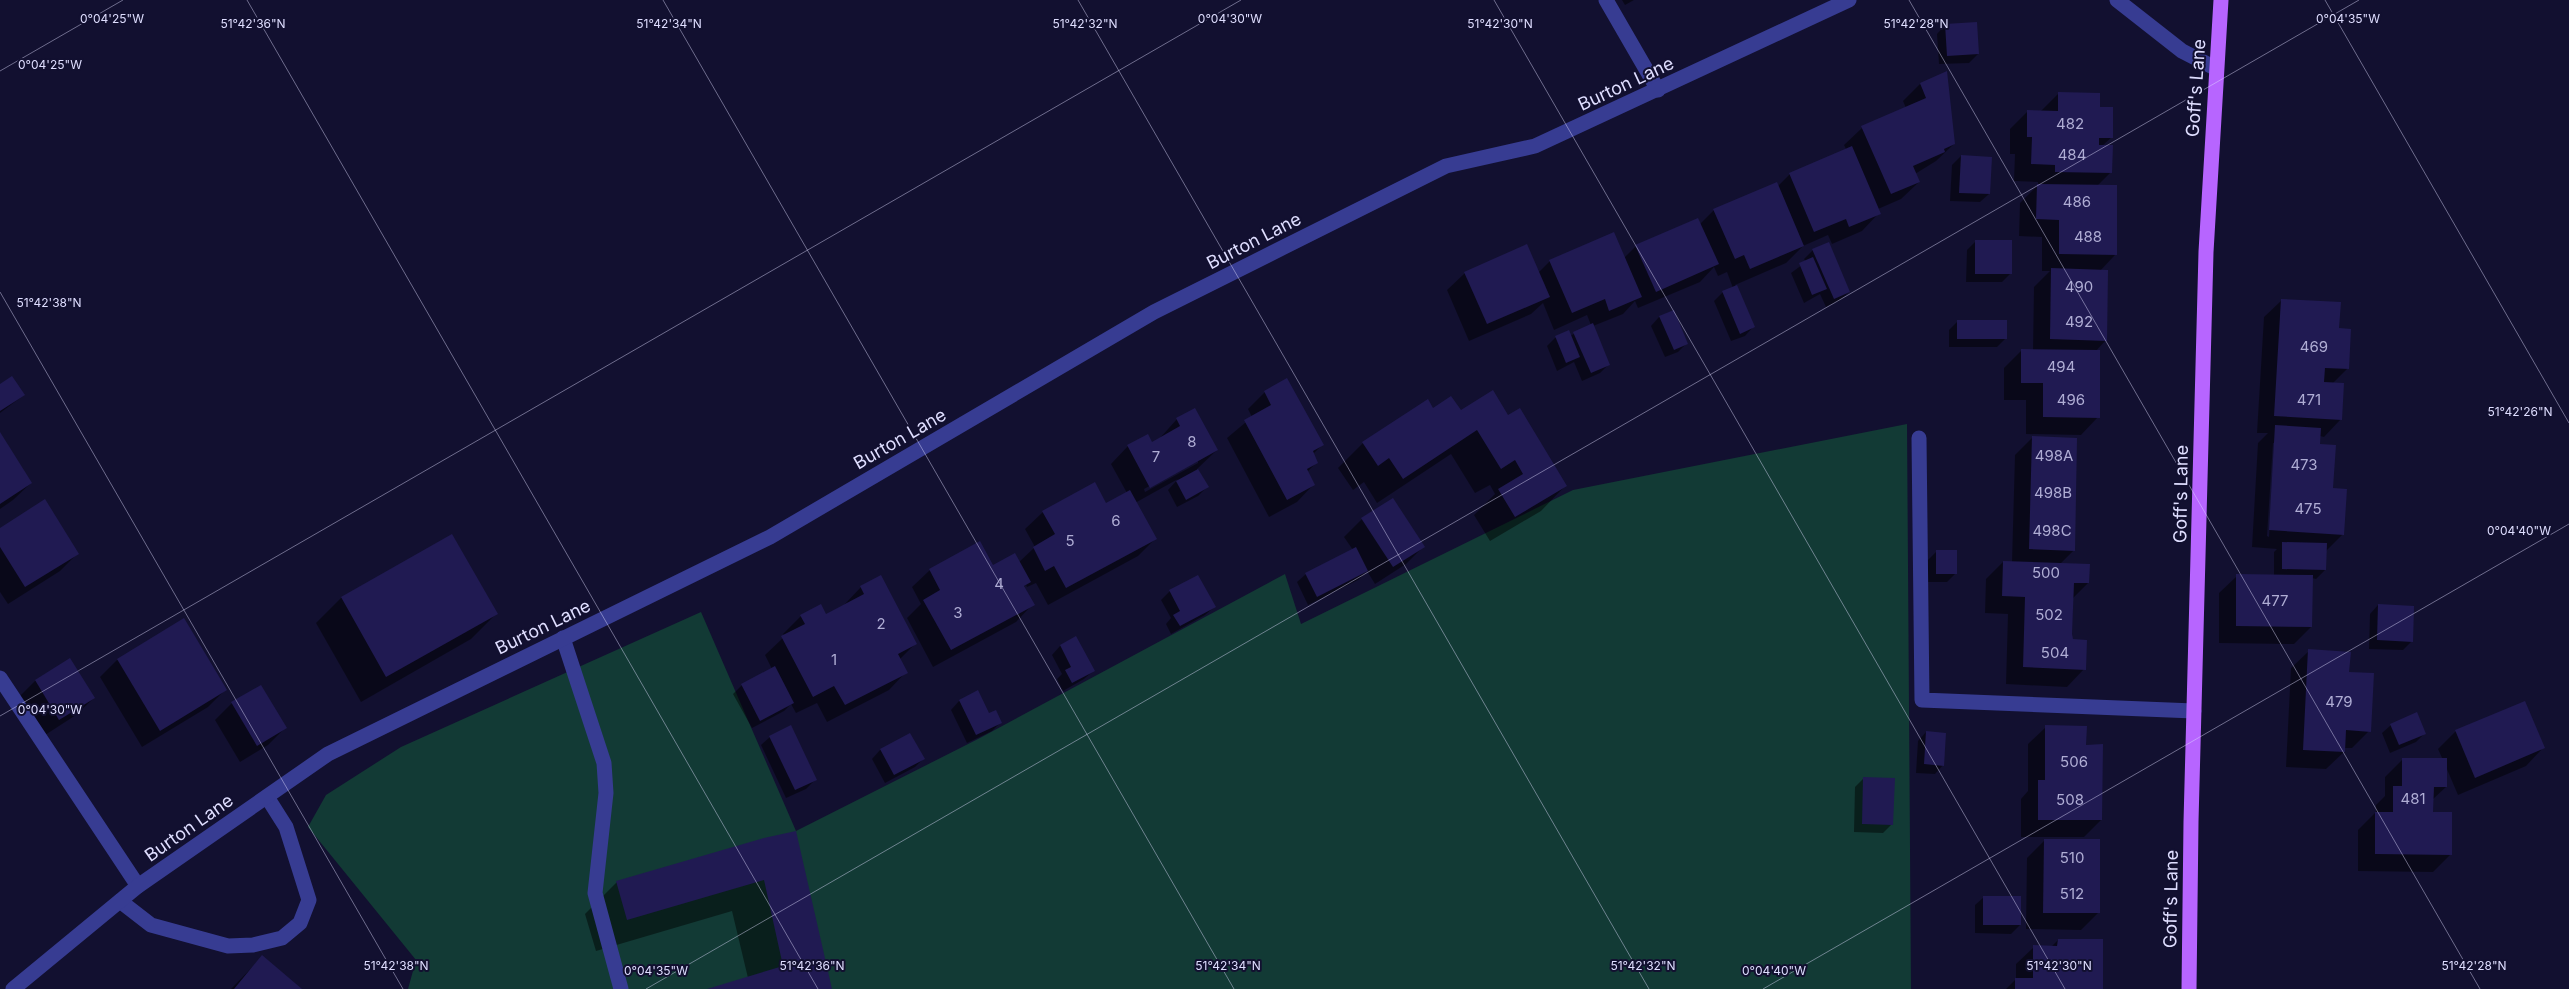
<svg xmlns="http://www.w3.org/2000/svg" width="2569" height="989" font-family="Inter,sans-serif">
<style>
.green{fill:#123a35}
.shadow{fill:#0007;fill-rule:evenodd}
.building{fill:#201a52}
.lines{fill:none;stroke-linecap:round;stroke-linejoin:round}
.minor{stroke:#373c92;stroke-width:15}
.major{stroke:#b765ff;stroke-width:15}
.ticks{fill:none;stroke:#dfdeff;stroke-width:1;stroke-opacity:0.45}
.labels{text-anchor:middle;stroke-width:4;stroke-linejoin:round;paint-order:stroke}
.number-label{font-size:15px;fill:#afadd4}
.street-label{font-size:18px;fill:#dfdeff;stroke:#121030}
.ticks-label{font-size:12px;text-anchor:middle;fill:#dfdeff;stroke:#121030;stroke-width:4;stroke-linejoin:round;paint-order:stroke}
</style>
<rect width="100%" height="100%" fill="#121030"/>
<polygon class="green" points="1907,424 1911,989 408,989 416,960 308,827 326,795 401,747 701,612 796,831 978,739 1285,574 1301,624 1573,490"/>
<g class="shadow">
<polygon points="1622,0 1634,0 1625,5"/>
<polygon points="1945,25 1978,54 1969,63 1939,64 1937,34"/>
<polygon points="1920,84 1954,144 1936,161 1915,174 1919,182 1901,199 1878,209 1879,213 1862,231 1832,244 1828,235 1803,246 1786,263 1735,285 1753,327 1745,336 1731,341 1714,301 1723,292 1733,288 1727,272 1718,276 1714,267 1700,282 1638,308 1635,301 1623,314 1593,326 1609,364 1600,373 1582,381 1574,362 1557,371 1547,346 1555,338 1568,332 1570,336 1591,325 1587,315 1554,330 1543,303 1531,314 1469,341 1447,290 1465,273 1538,273 1550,261 1624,258 1636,246 1700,224 1714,210 1778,186 1790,174 1846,149 1844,145 1862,128 1906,108 1903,101"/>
<polygon points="2058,94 2098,108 2112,137 2102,146 2111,172 2097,186 2115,255 2100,271 2106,340 2095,352 2098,417 2081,435 2026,434 2026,400 2004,400 2004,368 2022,350 2033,351 2034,287 2050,271 2042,271 2042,237 2019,236 2020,203 2038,185 2038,182 2014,181 2015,154 2010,154 2010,129 2027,112 2040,112"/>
<polygon points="1961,156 1989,194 1980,202 1950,201 1952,165"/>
<polygon points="1976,241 2010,274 2002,282 1966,282 1967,250"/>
<polygon points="1813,250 1849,292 1840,300 1826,307 1820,294 1804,303 1791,273 1806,262 1804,259"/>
<path d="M2282,300L2338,329L2348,368L2332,384L2341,419L2324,437L2320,436L2319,445L2343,534L2325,552V570L2316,579L2312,578L2311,627L2294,644L2219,643V593L2237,576H2274V552L2277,549L2252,547L2258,443L2268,433H2257L2264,317ZM2273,443H2275L2269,537L2267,536Z"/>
<polygon points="1673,312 1687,343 1678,352 1665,357 1651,326 1659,317"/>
<polygon points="1958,321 2006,338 1997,347 1949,347 1949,330"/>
<polygon points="0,385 24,395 0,413"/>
<polygon points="1265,392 1322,445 1313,454 1317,462 1307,472 1314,484 1297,502 1269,517 1227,438 1252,417 1248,409"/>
<polygon points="1433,410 1507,416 1566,485 1541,511 1490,541 1474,515 1495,494 1490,485 1475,493 1451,454 1377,503 1364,482 1353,490 1338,468 1363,443"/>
<path d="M1177,419L1217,450L1197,469L1207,487L1198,496L1177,507L1168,490L1178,479L1135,503L1155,539L1138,556L1048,605L1036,583L1027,587L1026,585L1024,587L1033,604L1016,622L933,667L907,618L921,604L912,587L930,570L992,567L1018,563L1035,547L1025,529L1043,512L1106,505L1127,493L1111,464L1128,446L1151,444L1160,438ZM1198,460V463L1145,492L1144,489Z"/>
<polygon points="0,434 31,483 13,500 0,509"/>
<polygon points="2032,438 2074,550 2060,564 2088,583 2073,598 2071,640 2084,669 2067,687 2006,684 2008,614 1985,613 1986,579 2003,562 2012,562 2015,455"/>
<polygon points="1392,500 1423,547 1406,564 1375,584 1367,571 1358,580 1308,605 1297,582 1306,574 1353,550 1344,537 1362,519"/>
<polygon points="0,529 78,553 60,571 8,604 0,592"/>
<polygon points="452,536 496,614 471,639 361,702 316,623 341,598"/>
<polygon points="1937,551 1955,574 1947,582 1928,582 1928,560"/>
<polygon points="861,587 916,643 900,659 906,672 889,690 827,722 817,703 796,713 791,704 784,711 752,728 733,694 742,685 772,669 765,655 785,636 783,634 801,616 820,606 825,615 844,605"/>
<polygon points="1170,591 1214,607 1205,615 1171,634 1166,624 1171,618 1161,600"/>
<polygon points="2378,605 2412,641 2403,650 2369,649 2370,614"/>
<polygon points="1076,638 1093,671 1084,679 1063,691 1057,679 1062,674 1052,655 1060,646"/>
<polygon points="2309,651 2348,673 2369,731 2352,748 2344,748 2344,752 2326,769 2286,767 2291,668"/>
<polygon points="69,660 94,698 76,715 42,737 18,698 35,681"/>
<polygon points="117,660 225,690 208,707 142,747 100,677"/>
<polygon points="959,701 989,715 1001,722 992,731 967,743 951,710"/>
<polygon points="232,703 285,728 268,745 240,762 215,720"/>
<polygon points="2391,725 2425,733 2416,742 2390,753 2382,733"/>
<polygon points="2046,727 2085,746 2101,820 2084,837 2021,837 2021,799 2028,791 2028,744"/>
<polygon points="2456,731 2543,748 2526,766 2458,795 2446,767 2446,787 2432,800 2432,813 2450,855 2433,872 2358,871 2358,830 2376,812 2376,805 2385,796 2385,777 2403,759 2443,760 2438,749"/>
<polygon points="1926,732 1943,765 1935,774 1916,773 1918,741"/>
<polygon points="910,735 923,759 915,767 885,783 872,759 880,750"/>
<polygon points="770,737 815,780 806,789 786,798 761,745"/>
<polygon points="1863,779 1892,824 1883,833 1854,832 1855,787"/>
<polygon points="764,839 830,989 709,989 748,978 732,911 596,951 585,914 617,882"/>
<polygon points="2044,841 2099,912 2081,930 2026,929 2027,858"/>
<polygon points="1984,897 2020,925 2011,934 1975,933 1975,905"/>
<polygon points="2058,940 2102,989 2006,989 2016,979 2016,964 2034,947 2051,947"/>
<polygon points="262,957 300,989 231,989"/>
</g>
<g class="building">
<polygon points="1977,22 1979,54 1947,56 1945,24"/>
<polygon points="1947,71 1955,144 1944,149 1945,152 1913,166 1920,182 1891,194 1861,126 1926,98 1920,83"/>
<polygon points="2058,92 2100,93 2100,107 2113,107 2113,138 2099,138 2099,145 2113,145 2112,173 2055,172 2055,165 2031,164 2032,137 2027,137 2027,110 2058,111"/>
<polygon points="1852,146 1881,214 1849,227 1846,219 1814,232 1789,173"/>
<polygon points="1961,155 1992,157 1990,194 1959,193"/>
<polygon points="1777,182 1804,246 1750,269 1744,255 1735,259 1713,209"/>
<polygon points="2037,184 2117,185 2117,255 2059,254 2059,220 2036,219"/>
<polygon points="1698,218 1719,264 1656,292 1635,245"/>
<polygon points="1614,232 1642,297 1609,311 1605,299 1572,313 1549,260"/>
<rect x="1975" y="240" width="37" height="34"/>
<polygon points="1829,242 1850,292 1834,299 1812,249"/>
<polygon points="1527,244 1550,297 1487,324 1464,272"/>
<polygon points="1813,257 1827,289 1812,295 1799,263"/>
<polygon points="2051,268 2108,270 2107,341 2050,339"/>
<polygon points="1737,285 1755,327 1740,334 1722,291"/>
<polygon points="2281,299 2341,302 2339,328 2351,329 2349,369 2325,368 2324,382 2344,383 2342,420 2274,416"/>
<polygon points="1674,310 1688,344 1674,350 1659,316"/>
<rect x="1957" y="320" width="50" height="19"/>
<polygon points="1593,323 1610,365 1591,373 1573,332"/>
<polygon points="1569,330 1580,357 1566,363 1555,336"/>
<polygon points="2021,349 2100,350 2100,418 2043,417 2043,383 2021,383"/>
<polygon points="12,376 25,395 0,411 0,384"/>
<polygon points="1287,378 1324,445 1313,451 1318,463 1307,469 1315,485 1287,500 1244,420 1271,405 1264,391"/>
<polygon points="1493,390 1508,415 1520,408 1567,486 1515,517 1498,489 1523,474 1515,460 1501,469 1477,430 1403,479 1389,458 1378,466 1362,442 1428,399 1433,408 1451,396 1461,410"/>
<polygon points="1195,408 1218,450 1150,488 1127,445 1148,434 1152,442 1180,426 1176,418"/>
<polygon points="2275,425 2321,428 2320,444 2336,445 2333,488 2347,489 2344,535 2269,530"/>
<polygon points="0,432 32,483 0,504"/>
<polygon points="2032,436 2077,438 2075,551 2029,549"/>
<polygon points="1198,469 1209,487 1186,500 1176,481"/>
<polygon points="1095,482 1106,503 1130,490 1157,539 1066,588 1054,566 1045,571 1033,547 1055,534 1042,511"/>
<polygon points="1393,498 1425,547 1393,567 1361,518"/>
<polygon points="45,499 79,554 25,587 0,547 0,528"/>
<polygon points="452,534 498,614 386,677 341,597"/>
<polygon points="980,541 993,565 1015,553 1031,582 1024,586 1035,605 951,650 923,600 940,590 929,569"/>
<polygon points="2282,542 2327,543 2326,570 2282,569"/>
<polygon points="1356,547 1368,571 1317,597 1305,573"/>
<rect x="1936" y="550" width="21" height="24"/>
<polygon points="2003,561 2090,564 2089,583 2074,583 2072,634 2073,639 2087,640 2086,670 2023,667 2025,597 2002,596"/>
<polygon points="2236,574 2313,575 2312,627 2236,626"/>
<polygon points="881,575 917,644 898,654 908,673 845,705 834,686 813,697 781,636 805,624 800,615 821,604 826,614 864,594 860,586"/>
<polygon points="1198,575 1216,607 1180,626 1173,615 1180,611 1169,590"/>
<polygon points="2378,604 2414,606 2413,642 2377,640"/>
<polygon points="184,618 227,690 160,731 117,659"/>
<polygon points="1076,636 1095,671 1072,683 1065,670 1071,667 1060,645"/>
<polygon points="2308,649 2351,652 2349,672 2374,673 2371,732 2346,730 2345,752 2303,750"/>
<polygon points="70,658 95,698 59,720 35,680"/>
<polygon points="775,666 794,703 760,721 741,684"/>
<polygon points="261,685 287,728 257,746 231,702"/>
<polygon points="978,690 989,713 996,710 1002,723 976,735 959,700"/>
<polygon points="2525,701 2545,748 2475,778 2455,730"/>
<polygon points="2417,712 2426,734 2399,745 2390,724"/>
<polygon points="791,725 817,780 795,790 769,736"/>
<polygon points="2045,725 2087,726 2086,745 2103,744 2102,820 2038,820 2038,780 2045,780"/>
<polygon points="1926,731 1946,733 1944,766 1924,764"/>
<polygon points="910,733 925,759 894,775 880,749"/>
<polygon points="2402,758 2447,758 2447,787 2434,787 2433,812 2452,812 2452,855 2375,854 2375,812 2393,812 2393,786 2402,786"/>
<polygon points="1863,777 1895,778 1893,825 1862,824"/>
<polygon points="796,831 832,989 707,989 783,966 764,880 627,920 616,881 764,838"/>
<polygon points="2044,839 2100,839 2100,913 2043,913"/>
<rect x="1983" y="896" width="38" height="29"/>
<polygon points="2058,939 2103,939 2103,989 2015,989 2015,978 2033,978 2033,945 2057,946"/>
<polygon points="262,955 302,989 234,989"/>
</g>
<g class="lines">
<g class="minor">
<polyline points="1606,0 1658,90"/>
<polyline points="2117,0 2182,51 2215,68"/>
<polyline points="1919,438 1922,700 2194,711"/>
<polyline points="563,638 604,763 606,793 595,893 621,989"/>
<polyline points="0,678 138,886"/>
<polyline points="120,901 151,925 228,946 253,945 282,938 300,923 309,900 286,827 267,797"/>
<polyline points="13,989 138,886 328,754 770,537 1154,312 1446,166 1535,146 1849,0"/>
</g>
<polyline class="major" points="2189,989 2191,822 2206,252 2221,0"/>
</g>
<path class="ticks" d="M247,0L818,989M663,0L1234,989M1078,0L1649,989M1494,0L2065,989M1909,0L2480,989M2325,0L2569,423M0,71L123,0M0,292L403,989M0,716L1241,0M646,989L2359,0M1763,989L2569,524"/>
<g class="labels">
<g class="number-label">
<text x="2070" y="129">482</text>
<text x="2072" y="160">484</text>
<text x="2077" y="207">486</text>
<text x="2088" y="242">488</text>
<text x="2079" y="292">490</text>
<text x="2079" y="327">492</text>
<text x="2314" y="352">469</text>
<text x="2061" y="372">494</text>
<text x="2071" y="405">496</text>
<text x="2309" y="405">471</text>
<text x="1192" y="447">8</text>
<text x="2054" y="461">498A</text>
<text x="1156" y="462">7</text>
<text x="2304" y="470">473</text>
<text x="2053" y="498">498B</text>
<text x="2308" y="514">475</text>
<text x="1116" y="526">6</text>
<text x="2052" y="536">498C</text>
<text x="1070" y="546">5</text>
<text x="2046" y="578">500</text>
<text x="999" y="589">4</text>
<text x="2275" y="606">477</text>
<text x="958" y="618">3</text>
<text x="2049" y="620">502</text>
<text x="881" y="629">2</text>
<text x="2055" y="658">504</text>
<text x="834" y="665">1</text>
<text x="2339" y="707">479</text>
<text x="2074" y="767">506</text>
<text x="2413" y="804">481</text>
<text x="2070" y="805">508</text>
<text x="2072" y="863">510</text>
<text x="2072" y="899">512</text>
</g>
<g class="street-label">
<text transform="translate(1626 84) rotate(-25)" y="6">Burton Lane</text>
<text transform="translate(2196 88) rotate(-86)" y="6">Goff's Lane</text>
<text transform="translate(1254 241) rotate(-27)" y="6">Burton Lane</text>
<text transform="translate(900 439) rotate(-30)" y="6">Burton Lane</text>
<text transform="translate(2181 494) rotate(-89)" y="6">Goff's Lane</text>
<text transform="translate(543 627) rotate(-26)" y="6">Burton Lane</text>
<text transform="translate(189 828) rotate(-35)" y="6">Burton Lane</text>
<text transform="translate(2171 899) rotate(-89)" y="6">Goff's Lane</text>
</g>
</g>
<g class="ticks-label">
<text x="1230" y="23">0°04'30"W</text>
<text x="112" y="23">0°04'25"W</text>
<text x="2348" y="23">0°04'35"W</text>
<text x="1916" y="28">51°42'28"N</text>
<text x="253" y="28">51°42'36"N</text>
<text x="669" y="28">51°42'34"N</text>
<text x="1085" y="28">51°42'32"N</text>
<text x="1500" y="28">51°42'30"N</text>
<text x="50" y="69">0°04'25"W</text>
<text x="49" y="307">51°42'38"N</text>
<text x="2520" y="416">51°42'26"N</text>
<text x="2519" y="535">0°04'40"W</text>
<text x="50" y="714">0°04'30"W</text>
<text x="396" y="970">51°42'38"N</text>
<text x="812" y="970">51°42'36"N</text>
<text x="1228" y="970">51°42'34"N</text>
<text x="1643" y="970">51°42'32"N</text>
<text x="2059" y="970">51°42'30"N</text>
<text x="2474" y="970">51°42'28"N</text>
<text x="656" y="975">0°04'35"W</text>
<text x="1774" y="975">0°04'40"W</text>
</g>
</svg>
